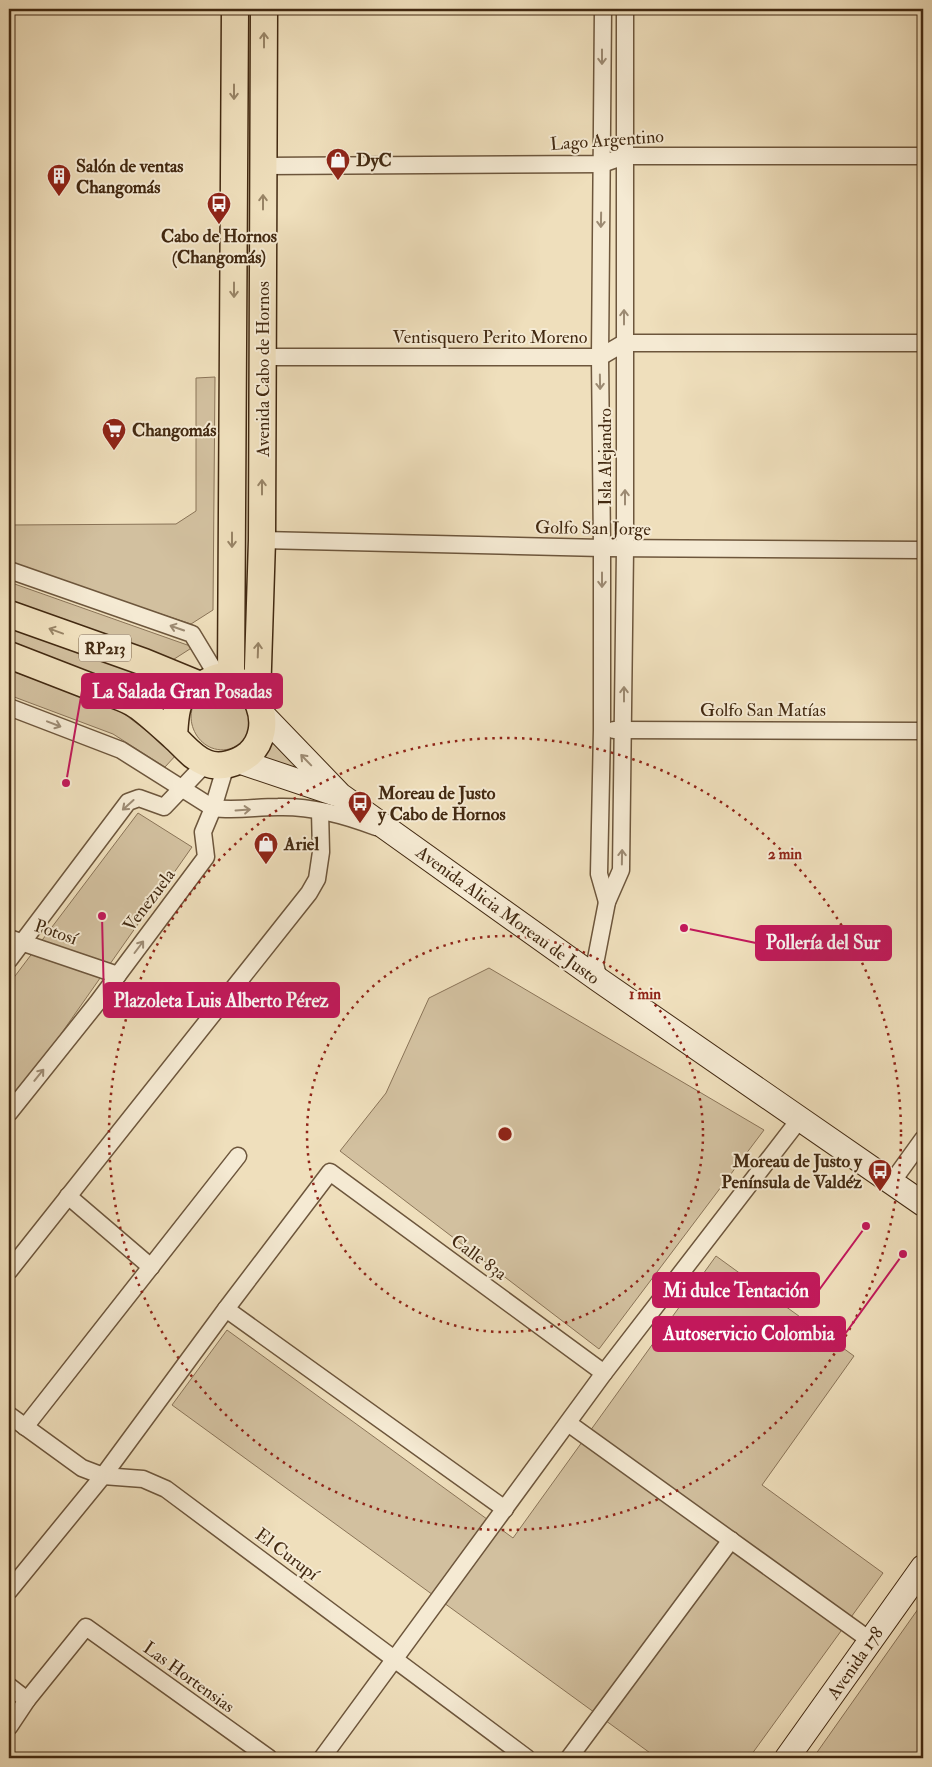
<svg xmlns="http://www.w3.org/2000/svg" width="932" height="1767" font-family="'IM FELL Double Pica',serif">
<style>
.green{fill:#d2c09f;stroke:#8a7458}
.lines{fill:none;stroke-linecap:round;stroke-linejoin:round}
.minor-casing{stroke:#6d563c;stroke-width:19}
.secondary-casing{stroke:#422911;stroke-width:26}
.primary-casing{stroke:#422911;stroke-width:29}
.minor{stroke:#f5ead3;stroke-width:16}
.secondary{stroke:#f5ead3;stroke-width:24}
.primary{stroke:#efdfbc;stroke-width:26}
.oneway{stroke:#988466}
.oneway2{stroke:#9c8a72}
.ring{fill:none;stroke:#8f2418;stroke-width:2.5;stroke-dasharray:2.5 5}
.labels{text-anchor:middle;stroke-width:4;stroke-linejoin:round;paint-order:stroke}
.shield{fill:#f5ead3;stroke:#78634b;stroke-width:1}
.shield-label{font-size:16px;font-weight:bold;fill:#422911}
.street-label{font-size:18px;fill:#422911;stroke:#f5ead3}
.poi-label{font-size:18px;font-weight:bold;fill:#422911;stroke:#f5ead3;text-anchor:start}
.centre{fill:#8f2418;stroke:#f5ead3;stroke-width:2.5}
.ring-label{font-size:15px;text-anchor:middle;font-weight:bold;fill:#8f2418;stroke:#f5ead3;stroke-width:4;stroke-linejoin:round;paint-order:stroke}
.leader{fill:none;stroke:#c2185b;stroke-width:2}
.callout-dot{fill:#c2185b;stroke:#f5ead3;stroke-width:2}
.callout{fill:#c2185b;stroke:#c2185b;stroke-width:2}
.callout-label{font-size:19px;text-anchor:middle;font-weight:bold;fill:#fff}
</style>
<rect width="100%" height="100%" fill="#efdfbc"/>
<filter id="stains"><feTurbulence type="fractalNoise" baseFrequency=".004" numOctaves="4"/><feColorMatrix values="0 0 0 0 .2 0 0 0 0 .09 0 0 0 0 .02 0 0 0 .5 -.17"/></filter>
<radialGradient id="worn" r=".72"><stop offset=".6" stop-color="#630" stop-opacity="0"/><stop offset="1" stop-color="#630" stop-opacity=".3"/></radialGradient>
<g class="green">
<polygon points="215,377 213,610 191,624 9,564 9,525 176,524 196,511 196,378"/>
<polygon points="9,582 193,647 168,663 9,607"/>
<polygon points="9,627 172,686 166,717 9,654"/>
<polygon points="9,670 119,710 177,754 165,767 113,734 9,695"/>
<path d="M223,688L242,694L254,722C251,727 249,734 246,739C243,743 238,746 233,748C197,760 176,710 204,694C210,691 217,689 223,688Z"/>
<polygon points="270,732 319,782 252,759"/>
<polygon points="138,813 192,847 9,1108 9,984"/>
<polygon points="489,968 764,1130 599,1349 340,1151 386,1093 429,998"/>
<polygon points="716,1256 854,1356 762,1485 883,1573 749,1758 657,1758 172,1405 227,1330 513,1538"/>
<polygon points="923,1602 923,1758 813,1758"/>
</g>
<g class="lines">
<defs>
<g id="minor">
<polyline points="603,9 600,357 602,548 602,730 599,874 607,902"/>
<polyline points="264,166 602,164 625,156 923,156"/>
<polyline points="263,357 600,357 624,343 923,343"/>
<polyline points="262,540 602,548 923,550"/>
<polyline points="9,570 192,634 218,677"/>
<path d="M9,707L121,750L213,808C235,811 256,807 278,807C312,806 345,815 376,827"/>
<polyline points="614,730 923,731"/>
<polyline points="9,938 118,975"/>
<polyline points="9,960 128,802 139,798 164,807 206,763"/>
<polyline points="599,980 595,964 607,902 621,870 625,549 625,9"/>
<polyline points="9,1113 97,1003 206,857 203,832 213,808 226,765"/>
<polyline points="892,1182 923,1139"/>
<polyline points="68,1196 151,1267"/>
<polyline points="9,1271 309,893 317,879 321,852 320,811"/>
<polyline points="226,1309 505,1509"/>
<polyline points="9,1415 82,1468 103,1476 143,1479 166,1489 527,1758"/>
<polyline points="568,1423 871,1641"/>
<polyline points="25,1427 238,1156"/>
<polyline points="9,1591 103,1476 226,1309 330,1172 604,1373"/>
<polyline points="9,1686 27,1700"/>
<polyline points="9,1727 27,1700 86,1627 269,1758"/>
<polyline points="322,1758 604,1373 799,1120"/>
<polyline points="569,1758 731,1540"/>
</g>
<g id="secondary">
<polyline points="262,714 340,795 599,980 923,1204"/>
<polyline points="238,761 336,794"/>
<polyline points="787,1758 923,1567"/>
</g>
<g id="primary">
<polyline points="9,614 144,662 200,685"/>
<path d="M9,655C37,666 66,677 94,688C107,693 121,696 133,703C144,709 164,728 174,737C184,746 193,758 206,763C220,769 238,763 249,754C277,729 258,675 219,677C214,678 209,681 205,683C200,685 194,686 190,688C175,698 175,721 174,737"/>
<polyline points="231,679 235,9"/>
<polyline points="257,698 262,540 264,9"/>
</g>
</defs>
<use href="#minor" class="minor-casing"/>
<use href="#secondary" class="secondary-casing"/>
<use href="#primary" class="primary-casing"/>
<use href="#minor" class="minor"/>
<use href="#secondary" class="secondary"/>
<use href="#primary" class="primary"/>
</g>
<defs><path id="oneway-shaft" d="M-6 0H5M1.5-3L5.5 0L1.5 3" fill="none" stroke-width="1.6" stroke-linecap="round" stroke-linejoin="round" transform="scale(1.25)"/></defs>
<g class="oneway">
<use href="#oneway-shaft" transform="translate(264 40) rotate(-90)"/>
<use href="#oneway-shaft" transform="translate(234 92) rotate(90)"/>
<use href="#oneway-shaft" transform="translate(263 202) rotate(-90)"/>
<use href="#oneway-shaft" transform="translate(234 290) rotate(90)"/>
<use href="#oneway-shaft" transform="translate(262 487) rotate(-90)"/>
<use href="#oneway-shaft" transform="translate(232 540) rotate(90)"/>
<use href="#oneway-shaft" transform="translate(56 631) rotate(-160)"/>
<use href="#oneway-shaft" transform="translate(258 650) rotate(-88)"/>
</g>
<g class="oneway2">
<use href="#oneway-shaft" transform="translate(602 57) rotate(90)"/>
<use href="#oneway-shaft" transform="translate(601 220) rotate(91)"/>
<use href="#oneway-shaft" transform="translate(624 317) rotate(-90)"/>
<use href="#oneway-shaft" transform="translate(600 382) rotate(89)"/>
<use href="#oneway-shaft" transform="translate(625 497) rotate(-90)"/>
<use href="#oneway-shaft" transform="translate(602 580) rotate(90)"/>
<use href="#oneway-shaft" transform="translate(177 628) rotate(-161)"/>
<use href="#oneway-shaft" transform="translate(624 694) rotate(-90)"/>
<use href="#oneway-shaft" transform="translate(54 724) rotate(21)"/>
<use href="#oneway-shaft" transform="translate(306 760) rotate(-134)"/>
<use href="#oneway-shaft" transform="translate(128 805) rotate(138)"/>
<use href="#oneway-shaft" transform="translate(243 810) rotate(-4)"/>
<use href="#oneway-shaft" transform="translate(622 857) rotate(-89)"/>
<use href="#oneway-shaft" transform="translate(139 947) rotate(-53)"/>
<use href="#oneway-shaft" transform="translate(39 1075) rotate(-51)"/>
</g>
<g class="ring">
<circle cx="505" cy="1134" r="198"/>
<circle cx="505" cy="1134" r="396"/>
</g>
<defs>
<symbol id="shop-pin" viewBox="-11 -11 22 30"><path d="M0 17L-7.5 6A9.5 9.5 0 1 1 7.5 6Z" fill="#8f2418" stroke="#f5ead3"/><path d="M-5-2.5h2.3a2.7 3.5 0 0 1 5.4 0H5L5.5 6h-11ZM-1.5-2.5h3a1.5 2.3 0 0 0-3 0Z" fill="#fff"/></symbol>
<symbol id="building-pin" viewBox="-11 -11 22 30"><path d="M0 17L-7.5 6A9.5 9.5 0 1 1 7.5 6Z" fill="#8f2418" stroke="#f5ead3"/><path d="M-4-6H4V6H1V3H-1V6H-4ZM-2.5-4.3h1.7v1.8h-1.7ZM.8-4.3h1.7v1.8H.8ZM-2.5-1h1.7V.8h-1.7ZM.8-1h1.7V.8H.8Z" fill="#fff"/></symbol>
<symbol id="bus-pin" viewBox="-11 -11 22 30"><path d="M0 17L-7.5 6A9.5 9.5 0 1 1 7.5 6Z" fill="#8f2418" stroke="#f5ead3"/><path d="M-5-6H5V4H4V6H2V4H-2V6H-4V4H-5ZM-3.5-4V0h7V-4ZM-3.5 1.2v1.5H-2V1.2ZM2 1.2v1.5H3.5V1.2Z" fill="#fff"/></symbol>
<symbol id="supermarket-pin" viewBox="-11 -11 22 30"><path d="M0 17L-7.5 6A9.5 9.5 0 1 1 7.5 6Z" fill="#8f2418" stroke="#f5ead3"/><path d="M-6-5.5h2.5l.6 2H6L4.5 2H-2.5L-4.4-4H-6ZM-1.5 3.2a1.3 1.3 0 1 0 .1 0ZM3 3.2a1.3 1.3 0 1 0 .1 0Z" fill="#fff"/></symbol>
</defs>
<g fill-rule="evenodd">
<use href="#shop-pin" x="324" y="146" width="28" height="38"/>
<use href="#building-pin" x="45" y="162" width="28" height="38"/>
<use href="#bus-pin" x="205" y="190" width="28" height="38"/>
<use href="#supermarket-pin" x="100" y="416" width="28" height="38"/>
<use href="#bus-pin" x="346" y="789" width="28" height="38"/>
<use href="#shop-pin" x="252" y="830" width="28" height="38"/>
<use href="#bus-pin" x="866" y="1157" width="28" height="38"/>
</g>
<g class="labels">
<rect class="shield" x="79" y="634.5" width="52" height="27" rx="4"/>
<g class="shield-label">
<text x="105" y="654">RP213</text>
</g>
<g class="street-label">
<text transform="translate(607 140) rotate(-4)" y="6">Lago Argentino</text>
<text x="490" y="343">Ventisquero Perito Moreno</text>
<text transform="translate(263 369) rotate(-90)" y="6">Avenida Cabo de Hornos</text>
<text transform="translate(605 457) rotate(-90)" y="6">Isla Alejandro</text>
<text transform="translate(593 528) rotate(1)" y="6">Golfo San Jorge</text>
<text x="763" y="716">Golfo San Matías</text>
<text transform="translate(149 900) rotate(-53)" y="6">Venezuela</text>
<text transform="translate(508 915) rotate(36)" y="6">Avenida Alicia Moreau de Justo</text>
<text transform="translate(56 932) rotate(19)" y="6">Potosí</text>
<text transform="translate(479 1257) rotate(36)" y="6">Calle 83a</text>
<text transform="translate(287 1554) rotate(37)" y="6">El Curupí</text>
<text transform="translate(855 1663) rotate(-55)" y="6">Avenida 178</text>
<text transform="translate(189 1677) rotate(36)" y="6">Las Hortensias</text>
</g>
<g class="poi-label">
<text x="356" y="166">DyC</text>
<text x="76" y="172">Salón de ventas<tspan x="76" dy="21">Changomás</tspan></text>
<text x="219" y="242" text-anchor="middle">Cabo de Hornos<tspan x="219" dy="21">(Changomás)</tspan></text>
<text x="132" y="436">Changomás</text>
<text x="378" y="799">Moreau de Justo<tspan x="378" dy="21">y Cabo de Hornos</tspan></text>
<text x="284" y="850">Ariel</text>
<text x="862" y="1167" text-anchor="end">Moreau de Justo y<tspan x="862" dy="21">Península de Valdéz</tspan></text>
</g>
</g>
<circle cx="505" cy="1134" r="8" class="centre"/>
<g class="ring-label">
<text x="785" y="859">2 min</text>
<text x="645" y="999">1 min</text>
</g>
<path class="leader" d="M66 783L82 691M684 928L756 943M102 916L104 1000M866 1226L819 1290M903 1254L845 1334"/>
<g class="callout-dot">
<circle cx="66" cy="783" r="5"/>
<circle cx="684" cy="928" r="5"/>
<circle cx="102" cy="916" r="5"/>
<circle cx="866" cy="1226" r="5"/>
<circle cx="903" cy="1254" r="5"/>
</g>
<g class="callout">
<rect x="82" y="674" width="200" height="34" rx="5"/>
<rect x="756" y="926" width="135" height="34" rx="5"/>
<rect x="104" y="983" width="235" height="34" rx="5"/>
<rect x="653" y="1273" width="166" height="34" rx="5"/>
<rect x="653" y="1317" width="192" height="34" rx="5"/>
</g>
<g class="callout-label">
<text x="182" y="698">La Salada Gran Posadas</text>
<text x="823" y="949">Pollería del Sur</text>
<text x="221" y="1007">Plazoleta Luis Alberto Pérez</text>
<text x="736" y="1297">Mi dulce Tentación</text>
<text x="749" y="1340">Autoservicio Colombia</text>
</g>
<rect width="932" height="1767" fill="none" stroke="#efdfbc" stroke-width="30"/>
<rect x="10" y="10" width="912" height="1747" fill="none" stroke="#422911" stroke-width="2.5"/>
<rect x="15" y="15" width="902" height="1737" fill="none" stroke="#422911"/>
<rect width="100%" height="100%" filter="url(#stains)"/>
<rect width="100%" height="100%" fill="url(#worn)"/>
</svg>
